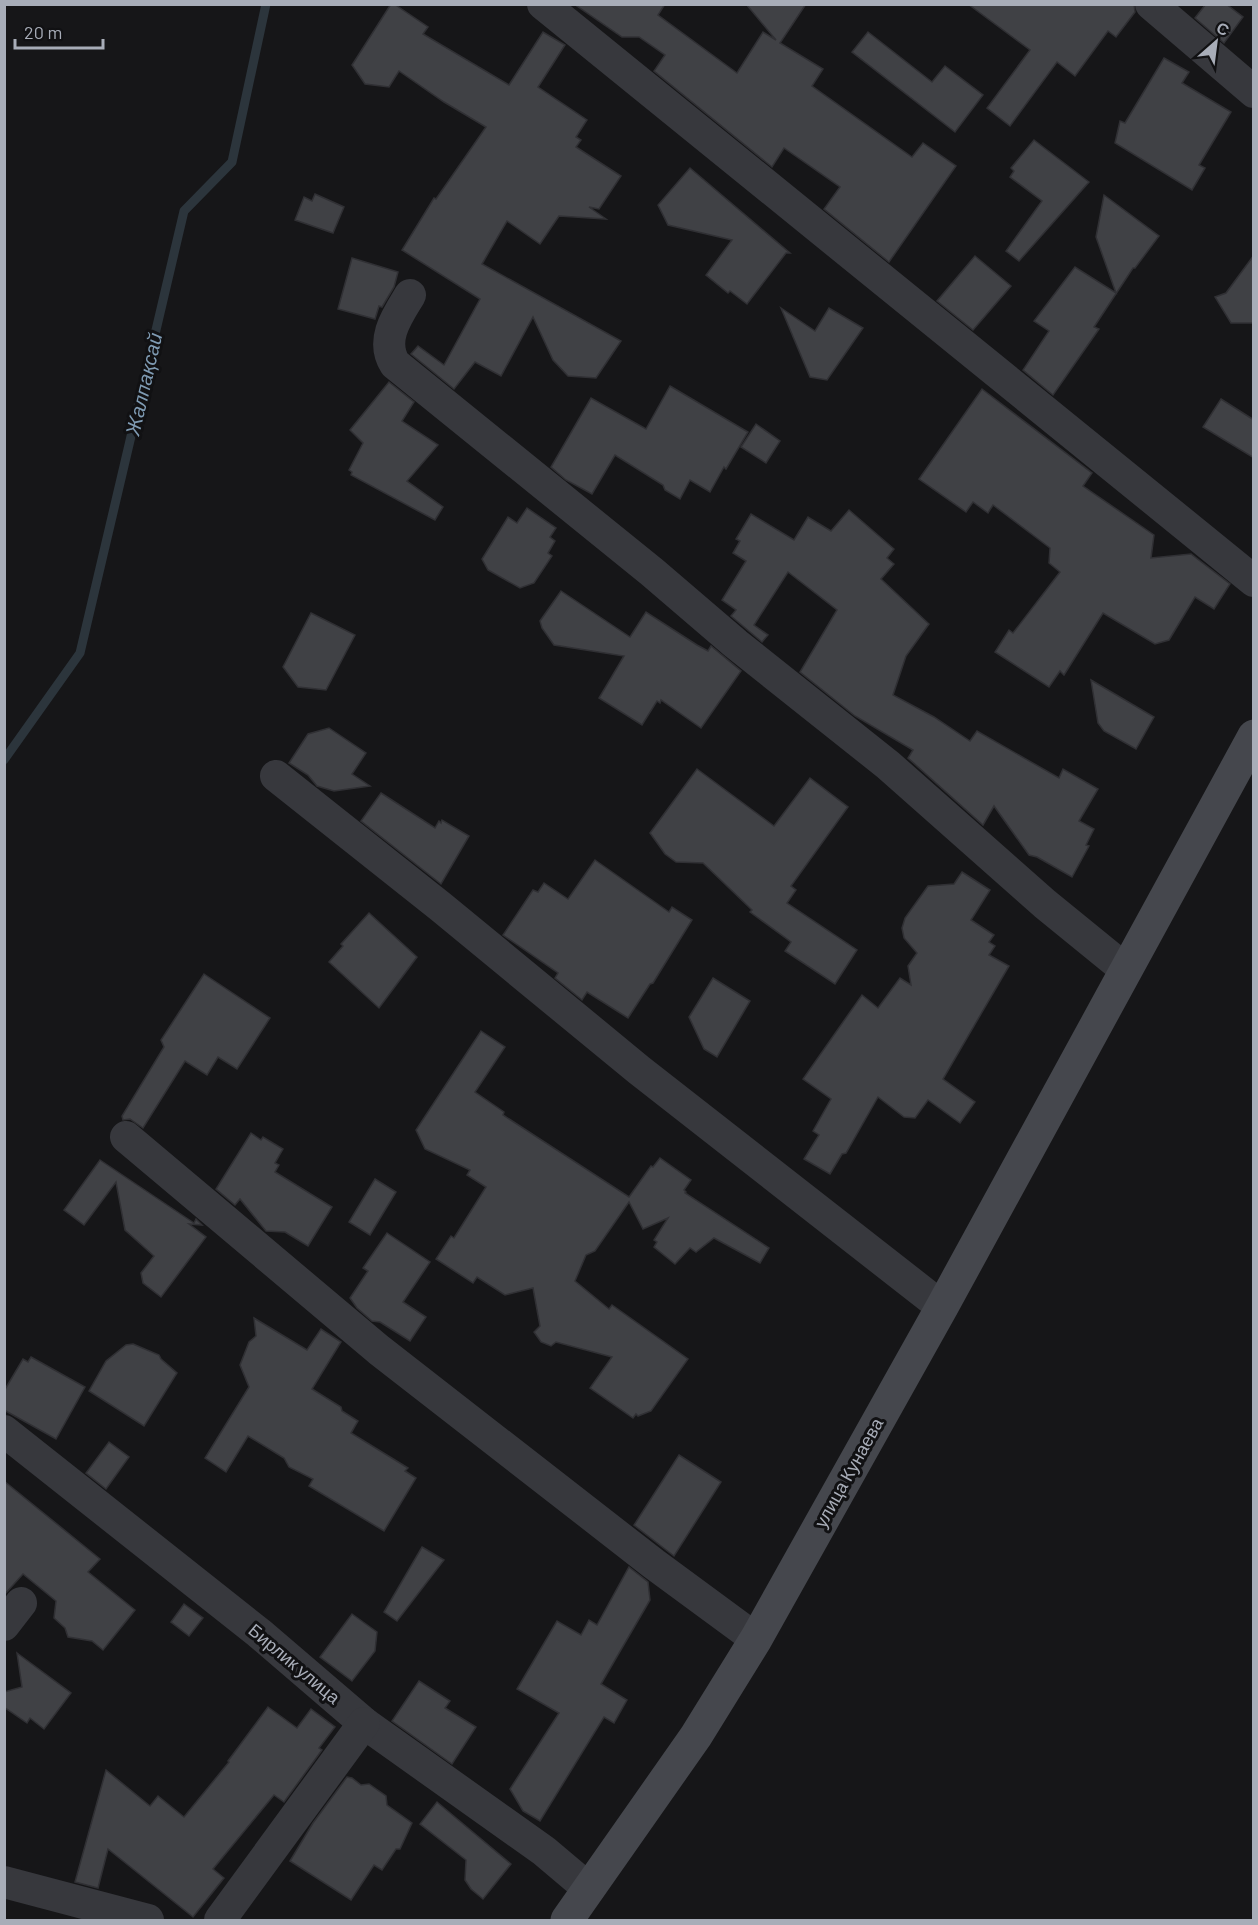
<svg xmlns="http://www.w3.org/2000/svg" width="1258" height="1925" font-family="Barlow,sans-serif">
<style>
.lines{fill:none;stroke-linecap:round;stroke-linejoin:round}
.stream{stroke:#2c353c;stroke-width:9}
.building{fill:#404145;stroke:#303034;stroke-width:1.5}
.minor{stroke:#37383d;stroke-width:32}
.secondary{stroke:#45474d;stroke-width:33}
.labels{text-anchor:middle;stroke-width:6;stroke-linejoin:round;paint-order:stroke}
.street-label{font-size:18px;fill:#a8adb8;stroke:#111113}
.water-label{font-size:20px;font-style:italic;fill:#7f9bb3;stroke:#111113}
</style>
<rect width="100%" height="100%" fill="#161618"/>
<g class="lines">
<polyline class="stream" points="4,760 80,653 184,211 232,162 266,4"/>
</g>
<g class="building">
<polygon points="391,4 394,4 428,27 423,34 509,85 543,32 565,45 538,87 587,120 576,137 581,140 576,147 621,176 599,209 589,207 606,219 559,216 540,244 507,221 482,264 621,341 596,378 568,376 553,360 533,317 501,376 475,362 454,389 411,354 418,346 444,365 480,299 402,250 434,198 436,199 486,127 444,102 399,71 389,87 365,84 352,65"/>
<polygon points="574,4 665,4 658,15 737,73 763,32 776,40 746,4 806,4 780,43 823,69 812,86 912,157 923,143 956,166 889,262 824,209 840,187 784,148 772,167 654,71 665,55 639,37 622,37"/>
<polygon points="968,4 1134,4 1135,12 1116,37 1108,31 1075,76 1057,62 1010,126 987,108 1030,50"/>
<polygon points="1206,4 1226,4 1243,17 1224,43 1195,18"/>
<polygon points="868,32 932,82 945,66 983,95 955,132 852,52"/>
<polygon points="1164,58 1189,72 1182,83 1231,112 1199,165 1205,168 1192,190 1115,143 1120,121 1125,123"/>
<polygon points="1034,140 1089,182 1019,261 1006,251 1042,201 1010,177 1014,171 1011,168"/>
<polygon points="690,168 790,253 786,253 747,304 730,291 728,293 706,275 732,240 668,225 658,205"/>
<polygon points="315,194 344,207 333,233 295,220 304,197 312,201"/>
<polygon points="1104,195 1159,236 1135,268 1133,268 1094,327 1099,329 1053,395 1023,370 1049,331 1034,321 1075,267 1116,293 1096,237"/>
<polygon points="1254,255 1254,323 1231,323 1215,297 1226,293"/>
<polygon points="975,256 1011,286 973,330 937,301"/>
<polygon points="352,258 398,272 394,287 382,307 379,306 375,319 338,309"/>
<polygon points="781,308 815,331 829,308 863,328 827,380 810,377"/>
<polygon points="389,382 414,402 402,421 438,445 407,481 443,507 435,520 351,475 352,472 349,470 363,443 350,430"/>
<polygon points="670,386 748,432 726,469 724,467 710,492 690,480 680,499 665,490 663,485 615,455 592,494 566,480 551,467 591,398 646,429"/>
<polygon points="982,389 1092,473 1083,486 1154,535 1151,558 1191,554 1230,584 1214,609 1195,597 1169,640 1155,644 1103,613 1064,675 1060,671 1049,687 995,652 1009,630 1013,633 1060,572 1049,563 1050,548 993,505 988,513 973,502 966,512 919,479"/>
<polygon points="1221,399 1254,420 1254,458 1203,427"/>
<polygon points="756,424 780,441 766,463 741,447"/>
<polygon points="527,508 556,528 550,537 555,541 548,553 552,556 534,583 520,588 488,570 482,559 508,517 517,523"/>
<polygon points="849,510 894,549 887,558 894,564 881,579 929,624 906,656 893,695 934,717 970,741 977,731 1059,778 1063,769 1098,789 1079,821 1094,829 1086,845 1089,846 1072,877 1037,857 1029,855 994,806 983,825 908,758 913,750 855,716 800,672 837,610 788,572 754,625 768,635 762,642 731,616 736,610 722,600 746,561 733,553 740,541 736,539 751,514 794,540 808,517 831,531"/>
<polygon points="561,591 630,637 646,612 697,645 708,651 711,646 741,671 701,728 661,700 660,703 657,701 642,725 599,698 624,656 554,645 542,628 540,621"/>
<polygon points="311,613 355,635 326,690 298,687 283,667"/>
<polygon points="1091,680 1154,717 1136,749 1104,731 1098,723"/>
<polygon points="329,728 366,753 352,774 370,786 334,791 317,786 308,775 289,763 308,734"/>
<polygon points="697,769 774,826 810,778 848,807 791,886 796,890 787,903 857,950 835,984 785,951 791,942 750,912 752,910 703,863 676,862 665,854 650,833"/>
<polygon points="381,793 435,828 439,821 441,823 442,820 469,836 441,884 361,821"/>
<polygon points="595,860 669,912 672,907 692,920 653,983 650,984 628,1018 587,992 582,1000 555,978 558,973 503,935 533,890 538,892 544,883 568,899"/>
<polygon points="962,872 990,890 971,920 994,935 989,942 995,946 989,955 1009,966 943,1079 975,1102 960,1123 928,1100 915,1118 904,1117 878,1097 846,1153 842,1154 830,1174 804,1159 819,1135 813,1131 831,1099 803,1079 862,995 878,1008 900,978 911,985 908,966 917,953 904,938 902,928 905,918 928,886 954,884"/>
<polygon points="369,913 417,957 379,1008 329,962 343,946 341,944"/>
<polygon points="204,974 270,1018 237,1069 218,1057 207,1075 185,1061 143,1128 130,1119 123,1120 122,1116 164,1047 161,1040"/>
<polygon points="713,978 750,1001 717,1057 704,1049 689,1017"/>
<polygon points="481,1031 505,1047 475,1092 504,1112 503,1115 629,1197 651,1166 653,1167 660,1158 691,1180 684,1190 686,1192 685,1193 769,1248 760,1263 714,1238 696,1252 690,1248 675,1264 654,1247 657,1242 654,1240 668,1218 643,1229 629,1202 595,1251 586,1255 575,1281 609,1309 612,1305 688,1359 651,1411 638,1416 636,1414 633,1418 590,1388 612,1357 556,1342 551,1346 541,1342 534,1332 540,1326 533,1288 505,1295 477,1277 473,1283 436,1259 451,1236 454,1238 486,1187 467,1175 470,1170 425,1149 416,1130"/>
<polygon points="251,1133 261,1140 263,1137 283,1149 275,1163 279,1165 275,1172 332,1207 308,1246 285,1232 266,1231 240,1199 235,1205 216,1189"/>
<polygon points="100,1160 194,1223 196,1219 202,1225 189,1224 206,1237 161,1297 143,1283 141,1273 154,1256 125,1230 116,1182 84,1225 64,1210"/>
<polygon points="375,1179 396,1192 370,1235 349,1222"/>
<polygon points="387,1233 430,1262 403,1302 426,1317 410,1341 380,1322 372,1321 357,1308 350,1298 368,1271 363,1268"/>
<polygon points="254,1318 307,1350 321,1329 341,1342 312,1389 341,1407 342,1411 358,1421 351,1433 408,1468 405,1471 416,1478 384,1531 309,1486 313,1479 289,1467 284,1458 248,1436 226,1472 205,1458 249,1387 240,1365 249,1342 256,1336"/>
<polygon points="133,1344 159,1355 161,1359 177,1373 144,1426 89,1391 106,1361 126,1345"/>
<polygon points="31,1357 85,1387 56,1439 4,1410 4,1391 23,1359 28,1362"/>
<polygon points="109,1442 129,1457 106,1489 86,1473"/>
<polygon points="679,1455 721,1482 674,1556 634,1525"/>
<polygon points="4,1481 100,1559 88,1572 135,1610 103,1650 92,1641 68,1637 65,1628 54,1618 56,1601 23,1574 4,1595"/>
<polygon points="422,1547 444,1560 397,1621 384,1612"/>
<polygon points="629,1567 648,1582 650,1600 601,1684 627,1700 614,1723 604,1717 540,1821 523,1811 510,1789 559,1713 517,1689 557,1621 581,1635 589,1620 597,1625"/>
<polygon points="184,1604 203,1618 189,1636 171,1622"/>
<polygon points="352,1614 377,1632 375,1651 352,1681 320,1657"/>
<polygon points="17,1653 71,1693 44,1729 30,1718 27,1723 4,1707 4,1692 22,1687"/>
<polygon points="419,1681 450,1701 445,1708 476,1727 452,1764 392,1721"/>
<polygon points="268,1707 297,1728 311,1709 335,1727 319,1748 322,1750 284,1802 274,1795 213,1869 224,1878 193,1917 108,1849 98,1888 75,1882 106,1770 150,1806 158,1796 184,1817 229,1762 228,1761"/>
<polygon points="347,1777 352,1778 361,1785 369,1784 386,1796 387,1805 412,1823 400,1849 396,1849 382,1870 374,1865 351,1900 290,1861 313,1823"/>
<polygon points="437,1802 511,1864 483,1899 471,1889 465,1880 466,1860 420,1824"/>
</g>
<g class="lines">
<g class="minor">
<polyline points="543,4 1254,581"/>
<polyline points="1151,4 1254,92"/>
<path d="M410,295C397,316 380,340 395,364L652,572L736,644L888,765L1045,904L1126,970"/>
<polyline points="276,776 441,907 639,1070 942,1307"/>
<polyline points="126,1137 379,1350 654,1564 756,1639"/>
<polyline points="4,1431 259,1633 364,1723 544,1851 589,1889"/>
<polyline points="4,1625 21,1603"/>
<polyline points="4,1882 148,1920"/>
<polyline points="220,1920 364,1723"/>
</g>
<polyline class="secondary" points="567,1920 696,1736 756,1639 942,1307 1254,736"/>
</g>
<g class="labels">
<g class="street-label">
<text transform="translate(849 1473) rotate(-61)" y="6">улица Кунаева</text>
<text transform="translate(294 1664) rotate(40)" y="6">Бирлик улица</text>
</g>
<g class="water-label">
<text transform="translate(144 384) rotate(-77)" y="7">Жалпақсай</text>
</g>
</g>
<rect width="1258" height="1925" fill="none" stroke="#a8adb8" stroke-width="12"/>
<g transform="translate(1216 42) rotate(28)" stroke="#111113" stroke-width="4.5" paint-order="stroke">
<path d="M0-4.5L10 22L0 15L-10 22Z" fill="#a8adb8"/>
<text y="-9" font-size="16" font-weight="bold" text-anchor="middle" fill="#a8adb8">С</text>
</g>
<path d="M15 39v9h88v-9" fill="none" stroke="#a8adb8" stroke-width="3"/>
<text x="24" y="39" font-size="18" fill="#a8adb8" stroke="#111113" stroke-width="4.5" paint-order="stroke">20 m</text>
</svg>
